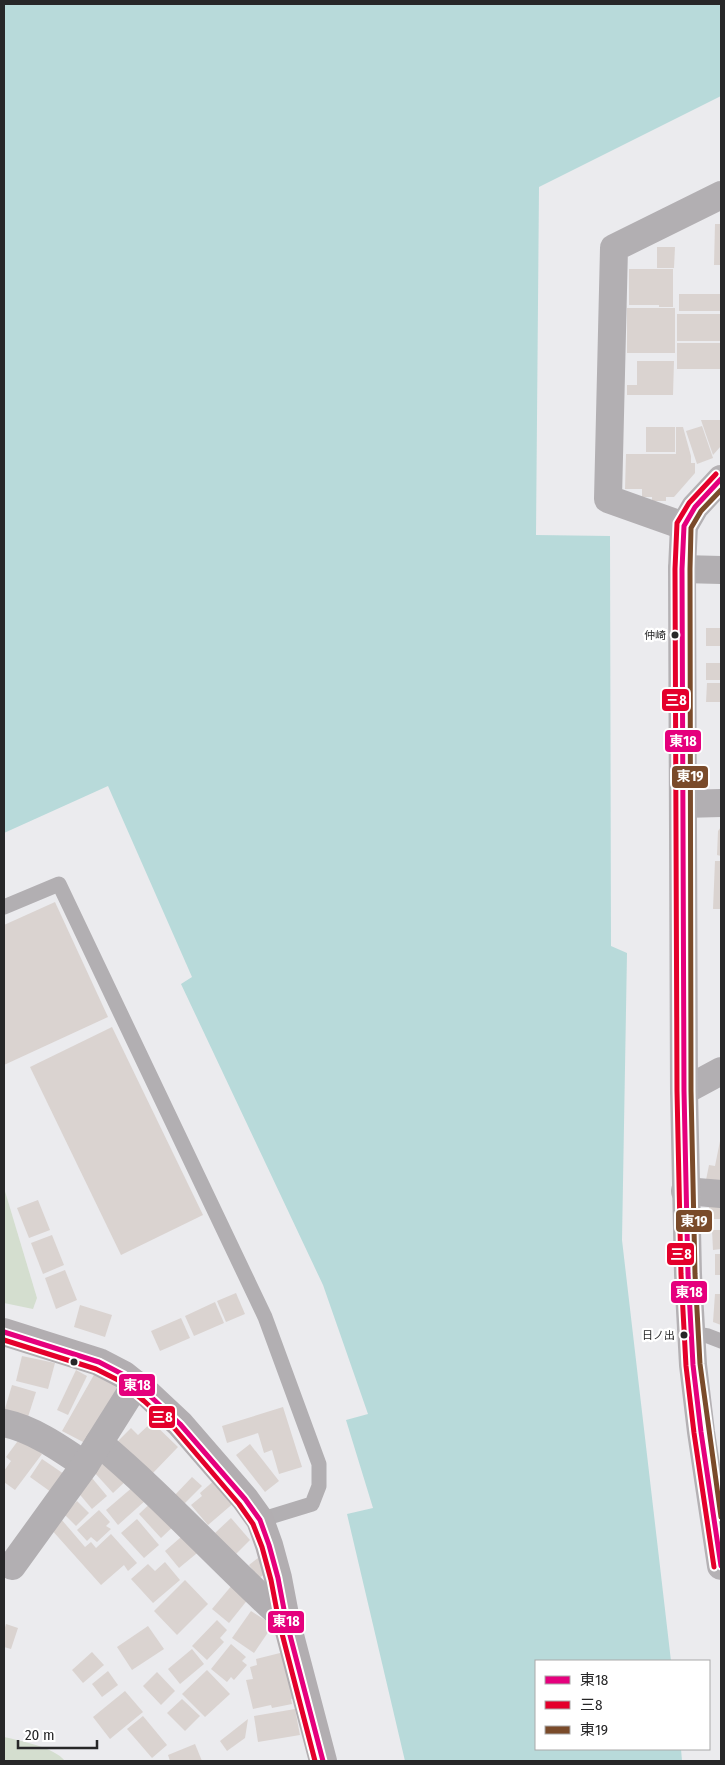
<svg xmlns="http://www.w3.org/2000/svg" width="725" height="1765" font-family="'Fira Sans Condensed','Noto Sans JP',sans-serif">
<style>
.green{fill:#d4decf}
.water{fill:#b8dada}
.building{fill:#dad3d0}
.lines{fill:none;stroke-linecap:round;stroke-linejoin:round}
.lane{stroke:#b2afb2;stroke-width:15}
.street{stroke:#b2afb2;stroke-width:28}
.secondary{stroke:#b2aeb1;stroke-width:28}
.primary{stroke:#b4b1b4;stroke-width:28}
.bus-1-casing{stroke:#fff;stroke-width:9}
.bus-2-casing{stroke:#fff;stroke-width:9}
.bus-3-casing{stroke:#fff;stroke-width:9}
.bus-1{stroke:#e5007d;stroke-width:5}
.bus-2{stroke:#e4002b;stroke-width:5}
.bus-3{stroke:#7a4b2a;stroke-width:5}
.bus-dot{fill:#272728;stroke:#fff;stroke-width:2}
.labels{text-anchor:middle;stroke-width:4.5;stroke-linejoin:round;paint-order:stroke}
.bus-label{font-size:11px;fill:#272728;stroke:#fff;text-anchor:end}
.line-badge{stroke:#fff;stroke-width:2}
.badge-label{font-size:14px;text-anchor:middle;font-weight:bold;fill:#fff}
</style>
<rect width="100%" height="100%" fill="#ebebee"/>
<g class="green">
<polygon points="4,1188 37,1298 33,1309 4,1303"/>
<path d="M4,1737C21,1741 54,1747 65,1761H4Z"/>
</g>
<polygon class="water" points="4,4 721,4 721,96 539,187 536,535 610,536 611,946 627,953 622,1240 671,1661 536,1661 536,1749 681,1749 682,1761 405,1761 347,1514 373,1508 346,1420 368,1414 323,1285 181,984 192,977 108,786 4,833"/>
<g class="building">
<polygon points="715,224 721,224 721,265 714,265"/>
<polygon points="657,247 675,247 674,268 657,268"/>
<polygon points="629,269 673,269 673,307 659,307 659,305 629,305"/>
<rect x="679" y="294" width="42" height="17"/>
<rect x="627" y="308" width="48" height="45"/>
<rect x="677" y="314" width="44" height="27"/>
<rect x="677" y="343" width="44" height="26"/>
<polygon points="637,361 674,361 673,395 627,395 627,385 637,385"/>
<polygon points="701,420 721,420 721,446 713,455"/>
<polygon points="702,426 713,458 697,464 686,431"/>
<rect x="646" y="427" width="29" height="25"/>
<polygon points="676,427 683,427 691,456 691,463 695,463 695,473 674,497 666,497 666,501 652,501 652,497 642,497 642,489 625,489 626,454 676,454"/>
<rect x="706" y="628" width="15" height="18"/>
<rect x="706" y="663" width="15" height="17"/>
<polygon points="707,683 721,683 721,702 706,702"/>
<polygon points="721,827 721,856 717,855 718,831"/>
<polygon points="715,861 721,861 721,909 713,909"/>
<polygon points="55,902 108,1017 4,1065 4,925"/>
<polygon points="112,1027 203,1215 121,1255 30,1067"/>
<polygon points="720,1141 721,1141 721,1183 706,1180 709,1165 715,1166"/>
<polygon points="721,1197 721,1219 709,1219 709,1198"/>
<polygon points="38,1200 50,1230 29,1238 17,1208"/>
<polygon points="712,1230 721,1230 721,1249 713,1250"/>
<polygon points="52,1235 64,1265 43,1274 31,1243"/>
<rect x="715" y="1254" width="6" height="21"/>
<polygon points="65,1270 77,1300 56,1309 45,1278"/>
<polygon points="236,1293 245,1314 226,1322 217,1301"/>
<polygon points="715,1294 721,1294 721,1325 713,1322"/>
<polygon points="215,1302 224,1323 194,1336 185,1316"/>
<polygon points="80,1305 112,1315 105,1337 74,1327"/>
<polygon points="181,1318 190,1338 160,1351 151,1331"/>
<polygon points="22,1356 55,1363 48,1389 16,1381"/>
<polygon points="76,1370 87,1376 68,1415 57,1410"/>
<polygon points="95,1373 121,1387 108,1412 104,1409 85,1443 62,1431"/>
<polygon points="12,1385 36,1392 27,1420 4,1412"/>
<polygon points="283,1407 302,1467 279,1474 272,1450 264,1453 258,1433 227,1443 222,1426"/>
<polygon points="152,1422 178,1447 152,1474 117,1442 131,1428 138,1435"/>
<polygon points="20,1438 42,1454 15,1490 4,1482 4,1471 11,1461 6,1457"/>
<polygon points="250,1444 279,1481 265,1492 236,1455"/>
<polygon points="109,1458 128,1479 113,1493 94,1472"/>
<polygon points="42,1459 64,1474 51,1492 30,1477"/>
<polygon points="192,1477 202,1486 182,1506 173,1497"/>
<polygon points="92,1478 107,1496 92,1509 76,1490"/>
<polygon points="217,1478 236,1501 208,1525 191,1505 202,1496 200,1493"/>
<polygon points="134,1486 146,1500 118,1525 106,1510"/>
<polygon points="155,1499 177,1523 161,1538 139,1514"/>
<polygon points="77,1501 89,1513 76,1526 64,1514"/>
<polygon points="99,1510 110,1522 106,1526 111,1529 97,1542 91,1537 87,1541 77,1530"/>
<polygon points="231,1518 250,1540 235,1555 215,1533"/>
<polygon points="61,1519 85,1547 91,1542 96,1548 111,1534 137,1563 128,1571 124,1565 101,1585 50,1528"/>
<polygon points="137,1519 159,1545 144,1558 121,1533"/>
<polygon points="188,1531 202,1549 179,1568 165,1551"/>
<polygon points="258,1558 268,1572 259,1578 249,1565"/>
<polygon points="165,1562 180,1580 153,1603 131,1579 148,1564 155,1571"/>
<polygon points="185,1580 208,1604 177,1635 154,1611"/>
<polygon points="233,1584 249,1598 229,1623 212,1609"/>
<polygon points="251,1611 273,1625 254,1653 232,1638"/>
<polygon points="217,1620 227,1630 220,1638 224,1642 207,1660 192,1646"/>
<polygon points="6,1624 18,1628 11,1649 4,1647 4,1631"/>
<polygon points="148,1626 164,1649 132,1670 117,1647"/>
<polygon points="231,1644 246,1657 242,1661 247,1665 234,1680 231,1677 227,1682 211,1669"/>
<polygon points="192,1649 204,1664 180,1684 168,1669"/>
<polygon points="288,1651 299,1697 291,1699 292,1704 272,1708 271,1705 253,1709 246,1680 253,1679 250,1667 257,1665 256,1659"/>
<polygon points="92,1652 104,1665 83,1683 72,1670"/>
<polygon points="207,1670 230,1694 205,1717 182,1694"/>
<polygon points="108,1671 118,1685 102,1697 92,1684"/>
<polygon points="157,1672 175,1691 161,1705 143,1686"/>
<polygon points="125,1691 143,1712 110,1739 93,1717"/>
<polygon points="182,1699 200,1716 185,1731 167,1713"/>
<polygon points="295,1709 300,1735 258,1742 254,1716"/>
<polygon points="143,1716 167,1745 152,1758 127,1729"/>
<polygon points="248,1719 245,1738 227,1751 220,1741"/>
<polygon points="195,1744 202,1761 170,1761 168,1755"/>
</g>
<g class="lines">
<g class="lane">
<polyline points="4,907 59,884 265,1317 319,1464 319,1486 312,1504 260,1520"/>
<polyline points="691,1333 708,1336 721,1341"/>
</g>
<g class="street">
<polyline points="684,526 608,499 614,248 721,195"/>
<polyline points="682,569 721,570"/>
<polyline points="683,804 721,803"/>
<polyline points="684,1091 721,1071"/>
<polyline points="685,1191 721,1194"/>
<path d="M4,1423C33,1429 60,1448 85,1465"/>
<path d="M99,1443C165,1498 222,1563 286,1620"/>
<polyline points="12,1566 85,1465 136,1384"/>
</g>
<polyline class="secondary" points="4,1332 99,1362 124,1375 149,1395 180,1424 245,1499 260,1520 269,1545 278,1578 286,1620 323,1761"/>
<polyline class="primary" points="721,479 695,507 684,526 682,569 684,1091 688,1274 693,1365 701,1432 721,1566"/>
<defs>
<g id="bus-1">
<polyline points="721,479 695,507 684,526 682,569 684,1091 688,1274 693,1365 701,1432 721,1566"/>
<polyline points="4,1332 99,1362 124,1375 149,1395 180,1424 245,1499 260,1520 269,1545 278,1578 286,1620 323,1761"/>
</g>
<g id="bus-2">
<polyline points="4,1340 96,1369 120,1381 144,1401 175,1429 239,1504 253,1524 262,1547 271,1580 279,1622 315,1761"/>
<polyline points="714,1567 694,1433 686,1366 681,1274 677,1091 675,569 677,523 689,503 716,474"/>
</g>
<polyline id="bus-3" points="721,490 701,511 691,528 690,569 691,1091 695,1274 700,1364 721,1517"/>
</defs>
<use href="#bus-1" class="bus-1-casing"/>
<use href="#bus-2" class="bus-2-casing"/>
<use href="#bus-3" class="bus-3-casing"/>
<use href="#bus-1" class="bus-1"/>
<use href="#bus-2" class="bus-2"/>
<use href="#bus-3" class="bus-3"/>
</g>
<g class="bus-dot">
<circle cx="675" cy="635" r="4.5"/>
<circle cx="684" cy="1335" r="4.5"/>
<circle cx="74" cy="1362" r="4.5"/>
</g>
<g class="labels">
<g class="bus-label">
<text x="666" y="639">仲崎</text>
<text x="675" y="1339">日ノ出</text>
</g>
</g>
<g class="line-badge">
<rect x="661" y="688" width="29" height="24" rx="5" fill="#e4002b"/>
<rect x="664" y="729" width="38" height="24" rx="5" fill="#e5007d"/>
<rect x="671" y="765" width="38" height="24" rx="5" fill="#7a4b2a"/>
<rect x="675" y="1209" width="38" height="24" rx="5" fill="#7a4b2a"/>
<rect x="666" y="1242" width="29" height="24" rx="5" fill="#e4002b"/>
<rect x="670" y="1280" width="38" height="24" rx="5" fill="#e5007d"/>
<rect x="118" y="1373" width="38" height="24" rx="5" fill="#e5007d"/>
<rect x="148" y="1405" width="28" height="24" rx="5" fill="#e4002b"/>
<rect x="267" y="1610" width="38" height="24" rx="5" fill="#e5007d"/>
</g>
<g class="badge-label">
<text x="676" y="705">三8</text>
<text x="683" y="746">東18</text>
<text x="690" y="781">東19</text>
<text x="694" y="1226">東19</text>
<text x="681" y="1259">三8</text>
<text x="689" y="1297">東18</text>
<text x="137" y="1390">東18</text>
<text x="162" y="1422">三8</text>
<text x="286" y="1626">東18</text>
</g>
<rect width="725" height="1765" fill="none" stroke="#272728" stroke-width="10"/>
<rect x="535" y="1660" width="175" height="90" fill="#ffffff" stroke="#a9a9a9"/>
<rect x="545" y="1676" width="25" height="8" fill="#e5007d" stroke="#a9a9a9"/>
<text x="580" y="1685" font-size="15" fill="#272728">東18</text>
<rect x="545" y="1701" width="25" height="8" fill="#e4002b" stroke="#a9a9a9"/>
<text x="580" y="1710" font-size="15" fill="#272728">三8</text>
<rect x="545" y="1726" width="25" height="8" fill="#7a4b2a" stroke="#a9a9a9"/>
<text x="580" y="1735" font-size="15" fill="#272728">東19</text>
<path d="M18 1740v8h79v-8" fill="none" stroke="#272728" stroke-width="2.5"/>
<text x="25" y="1740" font-size="15" fill="#272728" stroke="#ffffff" stroke-width="4" paint-order="stroke">20 m</text>
</svg>
